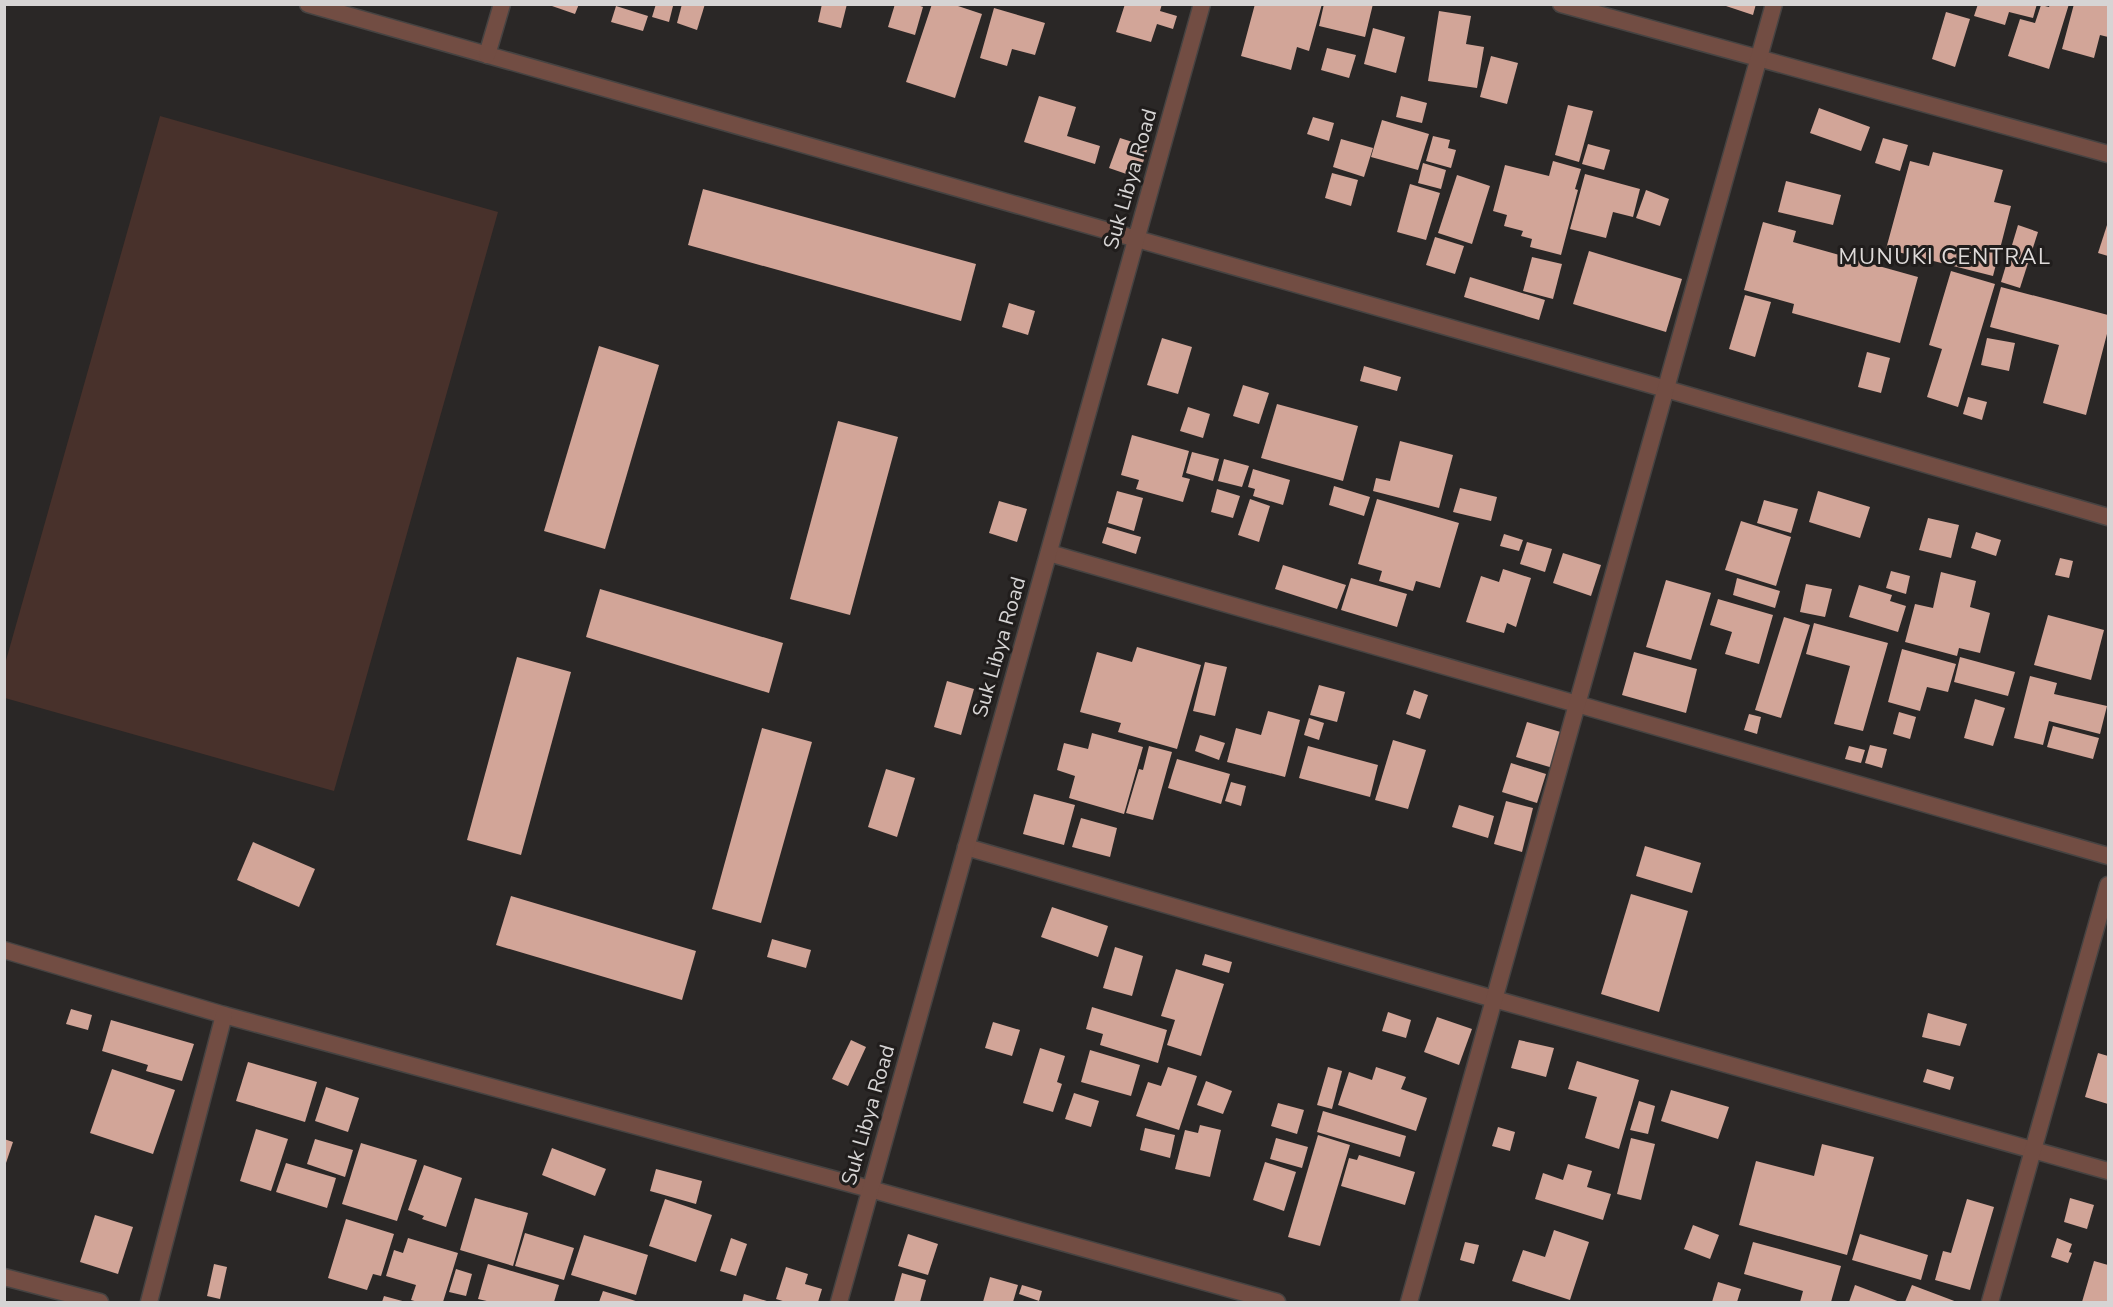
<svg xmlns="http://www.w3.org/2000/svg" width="2113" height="1307" font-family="'Nunito Sans',sans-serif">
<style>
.green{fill:#48312b}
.building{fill:#d2a598}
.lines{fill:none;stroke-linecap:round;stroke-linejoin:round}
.minor-casing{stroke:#464342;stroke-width:19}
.minor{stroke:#724d43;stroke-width:16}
.labels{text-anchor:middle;stroke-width:6;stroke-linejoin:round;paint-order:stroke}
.street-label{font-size:21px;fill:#d6d4d4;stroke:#201d1c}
.neighbourhood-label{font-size:22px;letter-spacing:1.5px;fill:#dfdbda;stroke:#201d1c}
</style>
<rect width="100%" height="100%" fill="#2a2726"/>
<polygon class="green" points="160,116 498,212 334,791 5,698 5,664"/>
<g class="building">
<polygon points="553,4 579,4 575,14 552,6"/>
<polygon points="656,4 673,6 669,22 652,17"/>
<polygon points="682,4 705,4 697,30 677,23"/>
<polygon points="822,4 847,4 841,28 818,22"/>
<polygon points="895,4 915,4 923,7 915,35 888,27"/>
<polygon points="932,4 952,4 982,14 955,98 906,82"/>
<polygon points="1125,4 1162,4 1160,11 1177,16 1173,29 1157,24 1151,42 1116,32"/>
<polygon points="1255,4 1322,4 1309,51 1297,47 1291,70 1241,56"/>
<polygon points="1324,4 1373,4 1365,37 1319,26"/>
<polygon points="1720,4 1756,4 1753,15"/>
<polygon points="1978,4 2037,4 2033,18 2009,12 2005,25 1974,16"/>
<polygon points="2050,4 2069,4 2049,69 2008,56 2020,19 2035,23 2041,5 2049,7"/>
<polygon points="2074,4 2108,4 2108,37 2100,35 2094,58 2062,49"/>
<polygon points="616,6 648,16 643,31 611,22"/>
<polygon points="994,8 1045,23 1035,55 1012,49 1007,66 980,58"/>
<polygon points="1439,11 1471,16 1466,44 1484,47 1477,88 1428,81"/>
<polygon points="1946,12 1970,19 1955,67 1932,59"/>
<polygon points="1373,28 1405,37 1396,73 1364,64"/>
<polygon points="1327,48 1356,55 1349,78 1321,70"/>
<polygon points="1491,56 1518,63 1507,104 1480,97"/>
<polygon points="1039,96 1076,107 1067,136 1100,146 1095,164 1024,142"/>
<polygon points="1401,96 1427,103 1422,123 1396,117"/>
<polygon points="1568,105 1593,111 1579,162 1555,155"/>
<polygon points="1819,108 1870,127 1861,151 1810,133"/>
<polygon points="1313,117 1334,123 1329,141 1307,134"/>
<polygon points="1382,120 1429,134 1418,170 1371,157"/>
<polygon points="1433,136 1450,140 1448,148 1456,150 1451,168 1426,161"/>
<polygon points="1120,138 1148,147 1138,178 1109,168"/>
<polygon points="1883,138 1908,145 1900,171 1875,163"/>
<polygon points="1341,139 1373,148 1364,177 1333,167"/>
<polygon points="1588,144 1610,150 1604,170 1582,164"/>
<polygon points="1933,152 2003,170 1994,202 2011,206 1993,276 1886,249 1910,161 1929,166"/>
<polygon points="1553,161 1581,169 1575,189 1578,190 1561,255 1530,247 1532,239 1521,236 1523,231 1504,226 1507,215 1493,211 1505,165 1549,176"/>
<polygon points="1423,163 1446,170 1441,189 1418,183"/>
<polygon points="1332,173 1358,180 1351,206 1325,198"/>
<polygon points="1585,174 1640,189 1633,217 1613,212 1606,238 1570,229"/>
<polygon points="1457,175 1490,186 1472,244 1438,233"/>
<polygon points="1786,181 1841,195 1833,225 1778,212"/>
<polygon points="1410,184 1440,193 1426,240 1397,232"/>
<polygon points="703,189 976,264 961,321 688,245"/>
<polygon points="1646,190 1669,199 1660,226 1636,218"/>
<polygon points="1763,222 1796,231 1793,242 1918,277 1900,343 1792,313 1794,304 1744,290"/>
<polygon points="2108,222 2108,256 2098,253"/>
<polygon points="2018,225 2038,232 2020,288 2001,282"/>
<polygon points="1435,237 1464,246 1455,274 1426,265"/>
<polygon points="1589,251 1682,279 1666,332 1573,304"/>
<polygon points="1532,257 1562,264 1553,299 1523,291"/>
<polygon points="1951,271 1995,284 1958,407 1927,397 1942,349 1929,345"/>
<polygon points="1470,277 1545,300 1539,320 1464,297"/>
<polygon points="2001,287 2108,315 2108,330 2086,415 2043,403 2059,345 1990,327"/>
<polygon points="1745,295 1771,302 1755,357 1729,349"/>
<polygon points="1009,303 1035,311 1028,335 1002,327"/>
<polygon points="1162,338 1192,347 1178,394 1147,385"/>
<polygon points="1987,338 2015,343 2009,371 1981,365"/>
<polygon points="599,346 659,365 605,549 544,531"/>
<polygon points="1867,352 1890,358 1881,393 1858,387"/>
<polygon points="1364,366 1401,377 1397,391 1360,381"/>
<polygon points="1243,385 1269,393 1259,424 1233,416"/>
<polygon points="1968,397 1987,402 1982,420 1963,414"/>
<polygon points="1277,404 1358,426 1343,481 1261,458"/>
<polygon points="1188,407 1210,414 1203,438 1180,431"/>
<polygon points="838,421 898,437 850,615 790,599"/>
<polygon points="1132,435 1189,451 1182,477 1190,479 1183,502 1136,489 1139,480 1121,475"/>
<polygon points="1400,441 1453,455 1439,508 1373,491 1376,478 1390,481"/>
<polygon points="1192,452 1219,459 1213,481 1186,473"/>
<polygon points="1224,459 1249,466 1242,487 1218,481"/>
<polygon points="1253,469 1290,480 1283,505 1253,496 1255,489 1248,487"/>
<polygon points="1334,486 1370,497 1364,516 1329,505"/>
<polygon points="1460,488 1497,497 1491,521 1453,512"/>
<polygon points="1217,489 1240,496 1233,518 1211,512"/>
<polygon points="1117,491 1143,498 1134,531 1108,523"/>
<polygon points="1818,491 1870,507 1860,538 1809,522"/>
<polygon points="1250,499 1270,506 1259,542 1238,535"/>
<polygon points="1377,499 1459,523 1440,588 1416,581 1413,591 1379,581 1382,571 1358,564"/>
<polygon points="1764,500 1798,509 1791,533 1757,523"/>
<polygon points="999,501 1027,509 1017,542 989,533"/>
<polygon points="1928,518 1959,525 1951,558 1919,550"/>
<polygon points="1741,521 1791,537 1776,586 1725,570"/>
<polygon points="1107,527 1141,537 1136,554 1102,543"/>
<polygon points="1976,532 2001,540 1996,556 1971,548"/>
<polygon points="1504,534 1523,540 1519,551 1500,546"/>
<polygon points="1527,542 1552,549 1545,572 1520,564"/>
<polygon points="1563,553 1601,565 1591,596 1553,583"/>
<polygon points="2060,558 2073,561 2069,578 2055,575"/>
<polygon points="1283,565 1346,585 1337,609 1275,589"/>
<polygon points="1503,569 1531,578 1516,627 1507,623 1504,633 1466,622 1481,576 1499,582"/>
<polygon points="1891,571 1910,576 1906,594 1886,588"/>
<polygon points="1941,572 1976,581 1970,607 1990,613 1980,653 1959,648 1957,656 1905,642 1915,604 1933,608"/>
<polygon points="1351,578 1407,594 1397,627 1341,610"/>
<polygon points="1737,578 1780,591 1775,608 1733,595"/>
<polygon points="1666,580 1711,593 1691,660 1646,647"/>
<polygon points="1806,584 1832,589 1825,617 1800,612"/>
<polygon points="1859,585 1892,595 1890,601 1906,606 1898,632 1849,617"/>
<polygon points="600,589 783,643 769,693 586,637"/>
<polygon points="1718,599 1773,615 1759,664 1725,654 1732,632 1710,625"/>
<polygon points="2048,615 2104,630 2091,680 2034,665"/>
<polygon points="1784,617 1810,625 1781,718 1755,710"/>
<polygon points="1814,623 1888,643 1863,731 1834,724 1850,666 1806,654"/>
<polygon points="1137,647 1201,665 1177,749 1118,732 1121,723 1080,712 1097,652 1132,662"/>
<polygon points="1902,649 1956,664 1948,692 1927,687 1920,711 1888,702"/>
<polygon points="1634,652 1697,669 1686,713 1622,695"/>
<polygon points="517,657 571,672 521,855 467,840"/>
<polygon points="1960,657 2015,672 2008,696 1954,682"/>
<polygon points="1205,662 1227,667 1215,716 1193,711"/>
<polygon points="2030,676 2057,683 2054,694 2107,706 2100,734 2049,721 2043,745 2014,738"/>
<polygon points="947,681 974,689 961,735 934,727"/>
<polygon points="1319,685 1345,692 1337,722 1310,715"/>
<polygon points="1414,690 1428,695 1420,719 1406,714"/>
<polygon points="1975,699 2005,708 1993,746 1964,738"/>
<polygon points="1268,711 1300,720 1285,777 1227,762 1236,728 1261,735"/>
<polygon points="1899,712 1916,717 1910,739 1893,734"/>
<polygon points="1749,714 1761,717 1757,734 1744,730"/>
<polygon points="1309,718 1324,723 1319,740 1304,735"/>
<polygon points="1527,722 1564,733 1553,768 1516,757"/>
<polygon points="2053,726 2099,738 2093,759 2047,747"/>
<polygon points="762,728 812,742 761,923 712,909"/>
<polygon points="1092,733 1143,747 1124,814 1069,798 1075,776 1057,770 1064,743 1088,749"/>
<polygon points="1200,735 1225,743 1219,760 1195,751"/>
<polygon points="1393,740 1426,750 1408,809 1375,800"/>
<polygon points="1870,745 1887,749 1882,768 1865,763"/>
<polygon points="1149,746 1172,752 1153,820 1126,813 1139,769 1143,770"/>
<polygon points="1308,746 1378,765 1370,797 1299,778"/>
<polygon points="1849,746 1865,750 1861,763 1845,759"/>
<polygon points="1177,759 1230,774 1221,804 1168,788"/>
<polygon points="1511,763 1546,774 1537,803 1502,792"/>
<polygon points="886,769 915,778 897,837 868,827"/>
<polygon points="1231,782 1246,786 1241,806 1225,801"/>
<polygon points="1034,794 1075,805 1064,845 1023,834"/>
<polygon points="1506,801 1533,808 1522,852 1494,844"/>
<polygon points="1459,805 1494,816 1488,838 1452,827"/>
<polygon points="1081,818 1117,828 1110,857 1072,847"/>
<polygon points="253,842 315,869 299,907 237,880"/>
<polygon points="1645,846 1701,863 1692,893 1636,876"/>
<polygon points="1631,894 1688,911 1659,1012 1601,994"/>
<polygon points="511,896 696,951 682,1000 496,945"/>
<polygon points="1052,907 1108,926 1098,957 1041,937"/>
<polygon points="772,939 811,950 806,968 767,957"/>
<polygon points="1115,947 1143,956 1132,996 1103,988"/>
<polygon points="1205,954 1232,962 1229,973 1202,965"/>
<polygon points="1176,969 1224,984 1201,1056 1167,1045 1175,1020 1161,1016"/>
<polygon points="1092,1007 1167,1030 1158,1063 1100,1045 1103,1034 1086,1029"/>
<polygon points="71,1009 92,1015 88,1030 66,1024"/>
<polygon points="1388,1012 1411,1020 1406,1038 1382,1031"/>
<polygon points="1928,1013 1967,1024 1960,1046 1922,1037"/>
<polygon points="1437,1017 1472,1029 1459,1065 1424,1052"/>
<polygon points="111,1020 194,1044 182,1081 146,1071 148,1065 102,1051"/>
<polygon points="993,1022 1020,1030 1012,1056 985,1048"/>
<polygon points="851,1040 866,1047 848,1086 832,1079"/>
<polygon points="1519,1040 1554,1048 1546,1077 1511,1068"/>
<polygon points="1040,1048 1065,1056 1057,1082 1062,1084 1053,1112 1023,1103"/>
<polygon points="1090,1050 1140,1065 1131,1096 1081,1082"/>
<polygon points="2098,1053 2108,1056 2108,1104 2085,1097"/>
<polygon points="1577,1061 1639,1080 1619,1149 1585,1138 1597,1097 1568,1089"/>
<polygon points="248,1062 317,1082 305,1122 236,1101"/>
<polygon points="1168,1067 1197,1076 1179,1130 1136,1116 1148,1082 1161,1086"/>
<polygon points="1328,1067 1342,1071 1332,1109 1317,1105"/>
<polygon points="1376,1067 1406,1077 1401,1089 1427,1098 1416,1131 1338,1105 1349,1072 1372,1080"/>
<polygon points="112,1069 175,1090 153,1154 90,1133"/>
<polygon points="1927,1069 1954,1077 1950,1090 1923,1082"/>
<polygon points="1206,1081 1232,1091 1223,1114 1197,1105"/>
<polygon points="326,1087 359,1098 348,1132 315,1121"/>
<polygon points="1671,1090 1729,1107 1718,1139 1661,1121"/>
<polygon points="1074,1093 1099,1101 1091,1127 1065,1119"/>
<polygon points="1639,1101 1655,1106 1648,1134 1630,1130"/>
<polygon points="1278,1103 1304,1110 1297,1134 1271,1126"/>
<polygon points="1323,1111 1406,1136 1400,1157 1317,1132"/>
<polygon points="1200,1125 1221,1130 1210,1177 1175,1169 1185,1130 1198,1133"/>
<polygon points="1498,1127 1515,1132 1510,1151 1492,1146"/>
<polygon points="1145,1128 1175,1135 1170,1158 1140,1150"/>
<polygon points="256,1129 288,1139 271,1191 240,1181"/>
<polygon points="1318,1135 1350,1145 1320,1246 1288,1237"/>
<polygon points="1276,1138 1308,1147 1302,1168 1270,1159"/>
<polygon points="1631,1138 1655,1144 1641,1200 1617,1194"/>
<polygon points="4,1139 13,1142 5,1166 4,1166"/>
<polygon points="315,1139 353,1150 345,1177 307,1164"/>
<polygon points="361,1143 417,1160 397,1221 342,1204"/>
<polygon points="1822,1144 1874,1157 1847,1255 1739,1225 1756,1161 1814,1176"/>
<polygon points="552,1148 606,1169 595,1196 542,1175"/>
<polygon points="1359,1155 1415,1172 1405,1205 1341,1186 1349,1158 1357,1160"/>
<polygon points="1265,1162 1296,1172 1284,1211 1253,1200"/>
<polygon points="286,1163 336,1178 327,1208 276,1192"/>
<polygon points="1568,1164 1592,1171 1587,1187 1611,1194 1603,1220 1535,1199 1543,1173 1563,1180"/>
<polygon points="424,1165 462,1178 446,1227 422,1219 424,1216 408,1210"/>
<polygon points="656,1169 702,1181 696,1204 650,1191"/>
<polygon points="475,1198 528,1213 513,1266 460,1250"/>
<polygon points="2070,1198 2094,1205 2087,1229 2064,1222"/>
<polygon points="665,1199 712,1215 696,1262 649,1246"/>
<polygon points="1967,1199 1994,1207 1970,1290 1935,1280 1943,1251 1951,1253"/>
<polygon points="95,1215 133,1227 118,1274 80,1262"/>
<polygon points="346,1219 394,1234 381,1276 373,1274 367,1290 328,1278"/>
<polygon points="1693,1225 1719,1235 1710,1259 1684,1249"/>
<polygon points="1554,1230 1589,1242 1570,1300 1512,1281 1523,1250 1545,1257"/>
<polygon points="525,1233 574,1248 564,1280 515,1266"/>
<polygon points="908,1234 938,1244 928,1275 898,1266"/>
<polygon points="1860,1234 1928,1255 1921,1280 1852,1260"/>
<polygon points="584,1235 648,1255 636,1295 571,1275"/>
<polygon points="408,1238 458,1253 443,1302 418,1302 411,1300 416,1285 386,1276 394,1250 403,1253"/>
<polygon points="731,1238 747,1244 736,1276 720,1271"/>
<polygon points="2057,1238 2072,1244 2069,1252 2072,1253 2068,1263 2051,1257"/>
<polygon points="1465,1242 1479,1245 1474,1264 1460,1260"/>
<polygon points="1753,1242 1841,1266 1831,1302 1800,1302 1803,1291 1744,1274"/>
<polygon points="2094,1261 2108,1265 2108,1302 2082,1302"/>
<polygon points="214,1264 227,1267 220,1299 207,1296"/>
<polygon points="488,1264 559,1285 554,1302 491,1302 478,1299"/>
<polygon points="786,1267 808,1274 805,1284 822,1289 818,1302 786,1302 776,1299"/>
<polygon points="456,1269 472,1274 466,1296 449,1292"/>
<polygon points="902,1273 926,1280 920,1302 894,1302"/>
<polygon points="990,1277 1018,1285 1013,1302 983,1302"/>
<polygon points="1718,1282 1741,1289 1737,1302 1712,1302"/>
<polygon points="1022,1285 1042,1291 1039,1301 1019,1294"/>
<polygon points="1855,1285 1879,1294 1900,1302 1849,1302"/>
<polygon points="1912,1285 1957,1302 1905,1302"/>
<polygon points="603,1291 639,1302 599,1302"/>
<polygon points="744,1294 770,1302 742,1302"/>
<polygon points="384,1296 406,1302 382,1302"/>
</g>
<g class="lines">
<defs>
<g id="minor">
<polyline points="308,4 1666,389 2108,517"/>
<polyline points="1561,4 2108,154"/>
<polyline points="487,55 502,4"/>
<polyline points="1049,553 2108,856"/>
<polyline points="966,847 1494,999 2108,1171"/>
<polyline points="4,950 224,1015 870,1189 1277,1302"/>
<polyline points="4,1277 100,1302"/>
<polyline points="149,1302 224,1015"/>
<polyline points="839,1302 1202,4"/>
<polyline points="1409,1302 1774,4"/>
<polyline points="1990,1302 2108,885"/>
</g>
</defs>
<use href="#minor" class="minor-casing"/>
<use href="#minor" class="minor"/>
</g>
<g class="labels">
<g class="street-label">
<text transform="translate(1130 179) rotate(-74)" y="7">Suk Libya Road</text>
<text transform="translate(999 647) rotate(-74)" y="7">Suk Libya Road</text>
<text transform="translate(868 1115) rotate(-74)" y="7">Suk Libya Road</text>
</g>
<g class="neighbourhood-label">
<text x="1945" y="264">MUNUKI CENTRAL</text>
</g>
</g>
<rect width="2113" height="1307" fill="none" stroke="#d6d4d4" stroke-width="12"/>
</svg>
